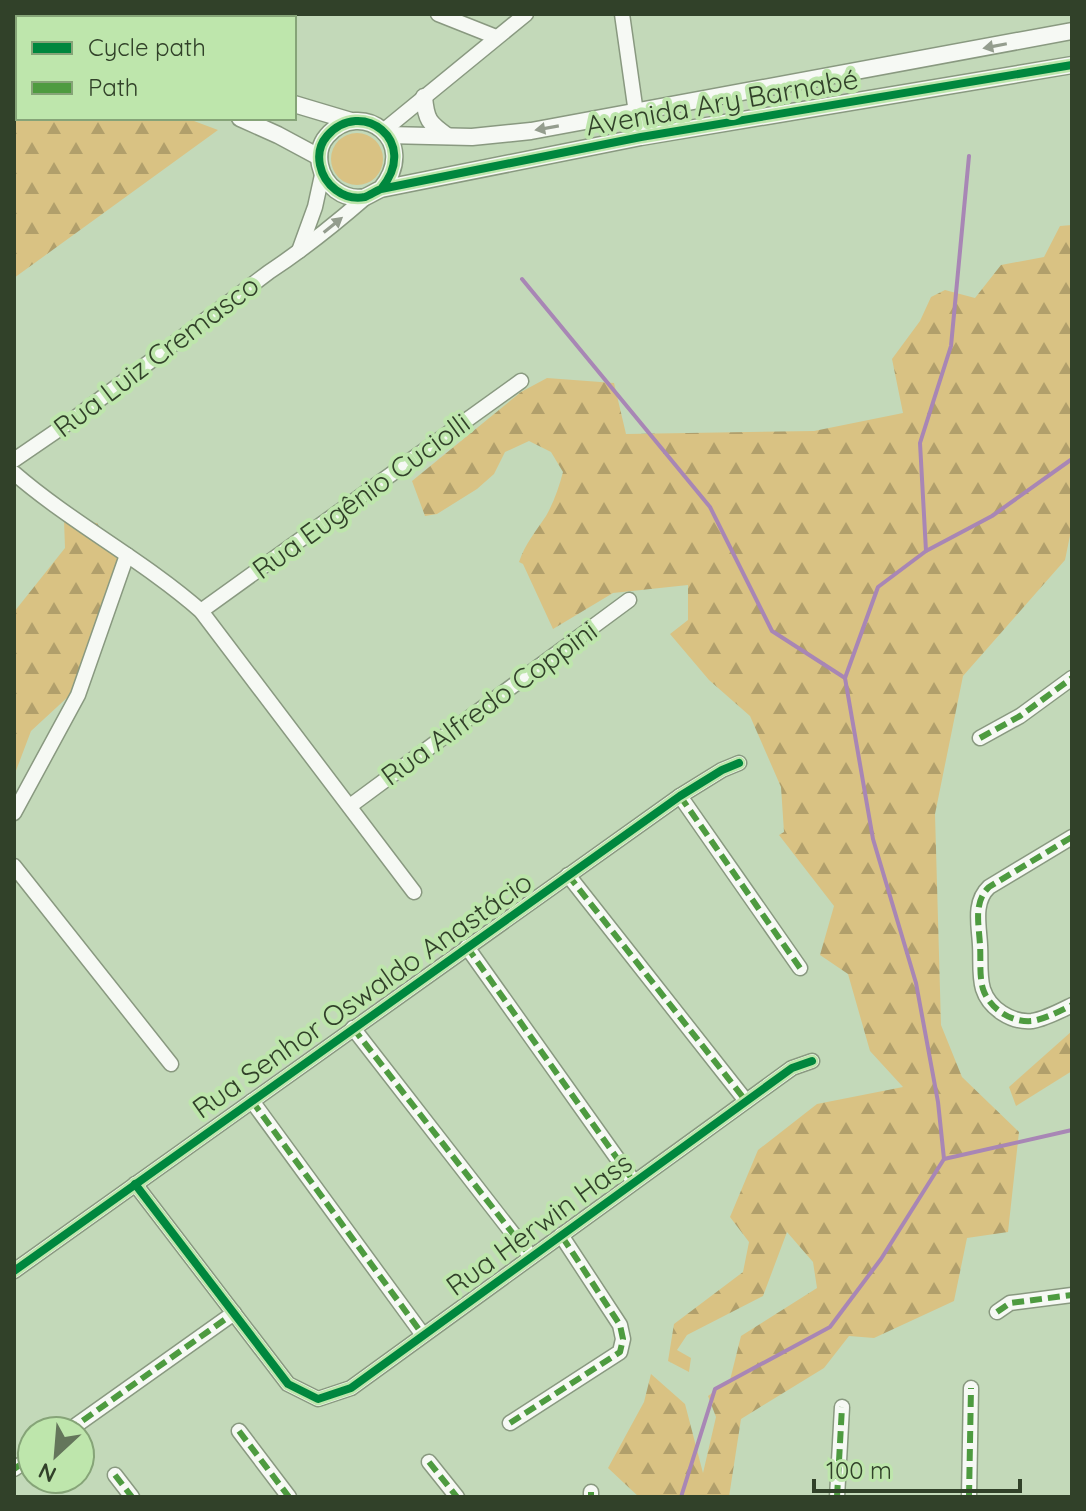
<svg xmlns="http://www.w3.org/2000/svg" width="1086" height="1511" font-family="Quicksand,sans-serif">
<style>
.green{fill:#d9c283}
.forest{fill:url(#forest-firs)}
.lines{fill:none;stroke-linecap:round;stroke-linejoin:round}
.stream{stroke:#a886b5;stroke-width:4}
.minor-casing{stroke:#899980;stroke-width:17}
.tertiary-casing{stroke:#899980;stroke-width:19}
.minor{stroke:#f6f9f4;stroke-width:14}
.tertiary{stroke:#f6f9f4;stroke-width:16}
.quiet{stroke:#4e9b40;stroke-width:6;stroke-dasharray:12 6;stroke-linecap:butt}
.cycleway-casing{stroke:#bee6ac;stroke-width:13}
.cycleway{stroke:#00873e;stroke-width:8}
.oneway{fill:#949d8e}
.labels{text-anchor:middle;stroke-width:8;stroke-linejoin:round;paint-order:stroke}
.street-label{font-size:28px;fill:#314129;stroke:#bee6ac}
</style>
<defs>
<pattern id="forest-firs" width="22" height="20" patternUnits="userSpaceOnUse" patternTransform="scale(2)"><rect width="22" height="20" fill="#d9c283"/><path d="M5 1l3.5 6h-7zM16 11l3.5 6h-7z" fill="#b19f6b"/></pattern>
</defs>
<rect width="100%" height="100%" fill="#c3d9b9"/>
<circle class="green" cx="357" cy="159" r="26"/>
<g class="forest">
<polygon points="14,53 18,54 18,118 186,118 218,130 14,278"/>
<path d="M1072,225V526L1065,560L963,676L935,814L941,1025L962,1077L1019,1132L1008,1232L967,1238L954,1301L874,1338L849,1336L824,1368L741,1419L729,1497H639L608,1468L644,1402L651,1374L685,1404L703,1473L716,1417L708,1396L730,1380L741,1336L817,1288L813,1262L787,1232L763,1296L687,1335L677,1350L691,1358L689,1372L668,1361L674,1324L743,1272L749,1242L730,1217L758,1150L817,1104L903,1087L870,1051L848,974L820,955L834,906L779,835L784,832L781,787L750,716L709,680L670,634L688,620V585L613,593L553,629L523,564L519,562C525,544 536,531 546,516C554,502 559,487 563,472L551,452L529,441L505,452L494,474L477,489L437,514L425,516L412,481L521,392L547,378L614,383L626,434L814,431L903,413L892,359L920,321L931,297L945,290L975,298L1001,265L1044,257L1060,226Z"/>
<polygon points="64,520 97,523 118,557 70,695 31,731 14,776 14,612 65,548"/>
<polygon points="1072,1031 1072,1071 1016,1106 1009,1087"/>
</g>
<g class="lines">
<g class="stream">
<polyline points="522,279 710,507 772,631 845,678"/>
<polyline points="926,551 920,443 951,346 969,156"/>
<polyline points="944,1159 938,1102 916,983 873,839 845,678 878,587 926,551 992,516 1072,459"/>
<polyline points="681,1497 715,1389 830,1327 881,1259 944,1159 1072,1130"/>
</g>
<defs>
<g id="minor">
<polyline points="438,14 496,37"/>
<polyline points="622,14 636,113 641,137"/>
<polyline points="383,131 526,14"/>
<polyline points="299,251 315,207 322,175"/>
<path d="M14,460L71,421L269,272C304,249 335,224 366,197"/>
<path d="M14,473C73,524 143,560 201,611L414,892"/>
<polyline points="201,611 521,381"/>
<polyline points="980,738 1020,716 1072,678"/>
<polyline points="680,796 800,968"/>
<polyline points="350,806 629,600"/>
<polyline points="14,813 78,695 127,555"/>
<path d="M1072,837L989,887C973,902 979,925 980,945C981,959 979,976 983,989C989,1008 1011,1023 1032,1021C1045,1019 1060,1011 1072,1005"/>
<polyline points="14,866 171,1064"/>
<polyline points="568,875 746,1101"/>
<polyline points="467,947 634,1182"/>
<polyline points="353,1028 531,1257"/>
<polyline points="252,1101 423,1335"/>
<polyline points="135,1184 288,1384 318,1399 351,1388 792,1068 812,1061"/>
<polyline points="14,1271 680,796 722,770 739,763"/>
<polyline points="997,1312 1010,1303 1072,1295"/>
<polyline points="510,1423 620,1352 623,1339 620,1325 561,1235"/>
<polyline points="68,1431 234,1313"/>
<polyline points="239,1431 289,1497"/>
<polyline points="429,1462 457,1497"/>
<polyline points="14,1469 32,1457"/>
<polyline points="115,1475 132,1497"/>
<polyline points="591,1492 591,1497"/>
<polyline points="837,1497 842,1407"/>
<polyline points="969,1497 971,1388"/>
</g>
<g id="tertiary">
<polyline points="40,14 51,18"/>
<polyline points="14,37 18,38"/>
<path d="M424,97C426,120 429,123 447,136"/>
<polyline points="294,104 351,121"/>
<polyline points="240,118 278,135 319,157"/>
<polyline points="387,135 472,137 531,131 1072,31"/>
<path d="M381,189C421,141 361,97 327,136C320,144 318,155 320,165C324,185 343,201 365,197C370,195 376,191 381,189L641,137L1072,65"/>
</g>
</defs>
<use href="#minor" class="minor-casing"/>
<use href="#tertiary" class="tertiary-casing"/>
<use href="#minor" class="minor"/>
<use href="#tertiary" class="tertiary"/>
<g class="quiet">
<polyline points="980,738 1020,716 1072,678"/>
<polyline points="680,796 800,968"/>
<path d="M1072,837L989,887C973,902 979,925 980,945C981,959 979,976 983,989C989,1008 1011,1023 1032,1021C1045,1019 1060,1011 1072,1005"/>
<polyline points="568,875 746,1101"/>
<polyline points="467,947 634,1182"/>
<polyline points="353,1028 531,1257"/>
<polyline points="252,1101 423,1335"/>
<polyline points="997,1312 1010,1303 1072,1295"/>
<polyline points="510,1423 620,1352 623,1339 620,1325 561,1235"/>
<polyline points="68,1431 234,1313"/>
<polyline points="239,1431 289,1497"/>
<polyline points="429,1462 457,1497"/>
<polyline points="14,1469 32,1457"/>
<polyline points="115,1475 132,1497"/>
<polyline points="591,1492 591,1497"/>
<polyline points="837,1497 842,1407"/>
<polyline points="969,1497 971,1388"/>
</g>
<defs>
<g id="cycleway">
<path d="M381,189C421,141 361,97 327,136C320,144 318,155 320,165C324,185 343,201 365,197C370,195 376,191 381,189L641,137L1072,65"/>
<polyline points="135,1184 288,1384 318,1399 351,1388 792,1068 812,1061"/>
<polyline points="14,1271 680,796 722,770 739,763"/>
</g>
</defs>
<use href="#cycleway" class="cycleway-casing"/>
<use href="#cycleway" class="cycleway"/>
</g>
<defs><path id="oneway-solid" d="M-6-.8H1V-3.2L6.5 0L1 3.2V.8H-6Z" transform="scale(2)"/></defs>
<g class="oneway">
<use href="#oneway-solid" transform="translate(995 46) rotate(169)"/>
<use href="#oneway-solid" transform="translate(547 128) rotate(170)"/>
<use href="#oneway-solid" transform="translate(333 225) rotate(-39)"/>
</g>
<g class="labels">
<g class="street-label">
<text transform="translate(722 102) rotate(-10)" y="10">Avenida Ary Barnabé</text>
<text transform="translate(156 356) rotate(-37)" y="10">Rua Luiz Cremasco</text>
<text transform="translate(361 496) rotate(-36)" y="10">Rua Eugênio Cuciolli</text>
<text transform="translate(489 703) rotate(-36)" y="10">Rua Alfredo Coppini</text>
<text transform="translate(362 995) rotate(-35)" y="10">Rua Senhor Oswaldo Anastácio</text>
<text transform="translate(539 1224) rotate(-36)" y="10">Rua Herwin Hass</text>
</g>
</g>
<rect width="1086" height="1511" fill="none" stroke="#314129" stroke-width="32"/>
<rect x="16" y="16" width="280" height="104" fill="#bee6ac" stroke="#86a478" stroke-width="2"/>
<rect x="32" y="42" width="40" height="12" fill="#00873e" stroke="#86a478" stroke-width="2"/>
<text x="88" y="56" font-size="24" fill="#314129">Cycle path</text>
<rect x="32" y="82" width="40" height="12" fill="#4e9b40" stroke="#86a478" stroke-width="2"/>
<text x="88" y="96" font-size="24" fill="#314129">Path</text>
<g transform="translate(56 1455) rotate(206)"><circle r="38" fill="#bee6ac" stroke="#86a478" stroke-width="2"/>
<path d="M0-6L14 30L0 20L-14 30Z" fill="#64765b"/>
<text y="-12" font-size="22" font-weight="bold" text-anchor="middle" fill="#314129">N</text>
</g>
<path d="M814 1479v12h206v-12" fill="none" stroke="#314129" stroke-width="4"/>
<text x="826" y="1479" font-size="24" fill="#314129" stroke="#bee6ac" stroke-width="6" paint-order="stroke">100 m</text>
</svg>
